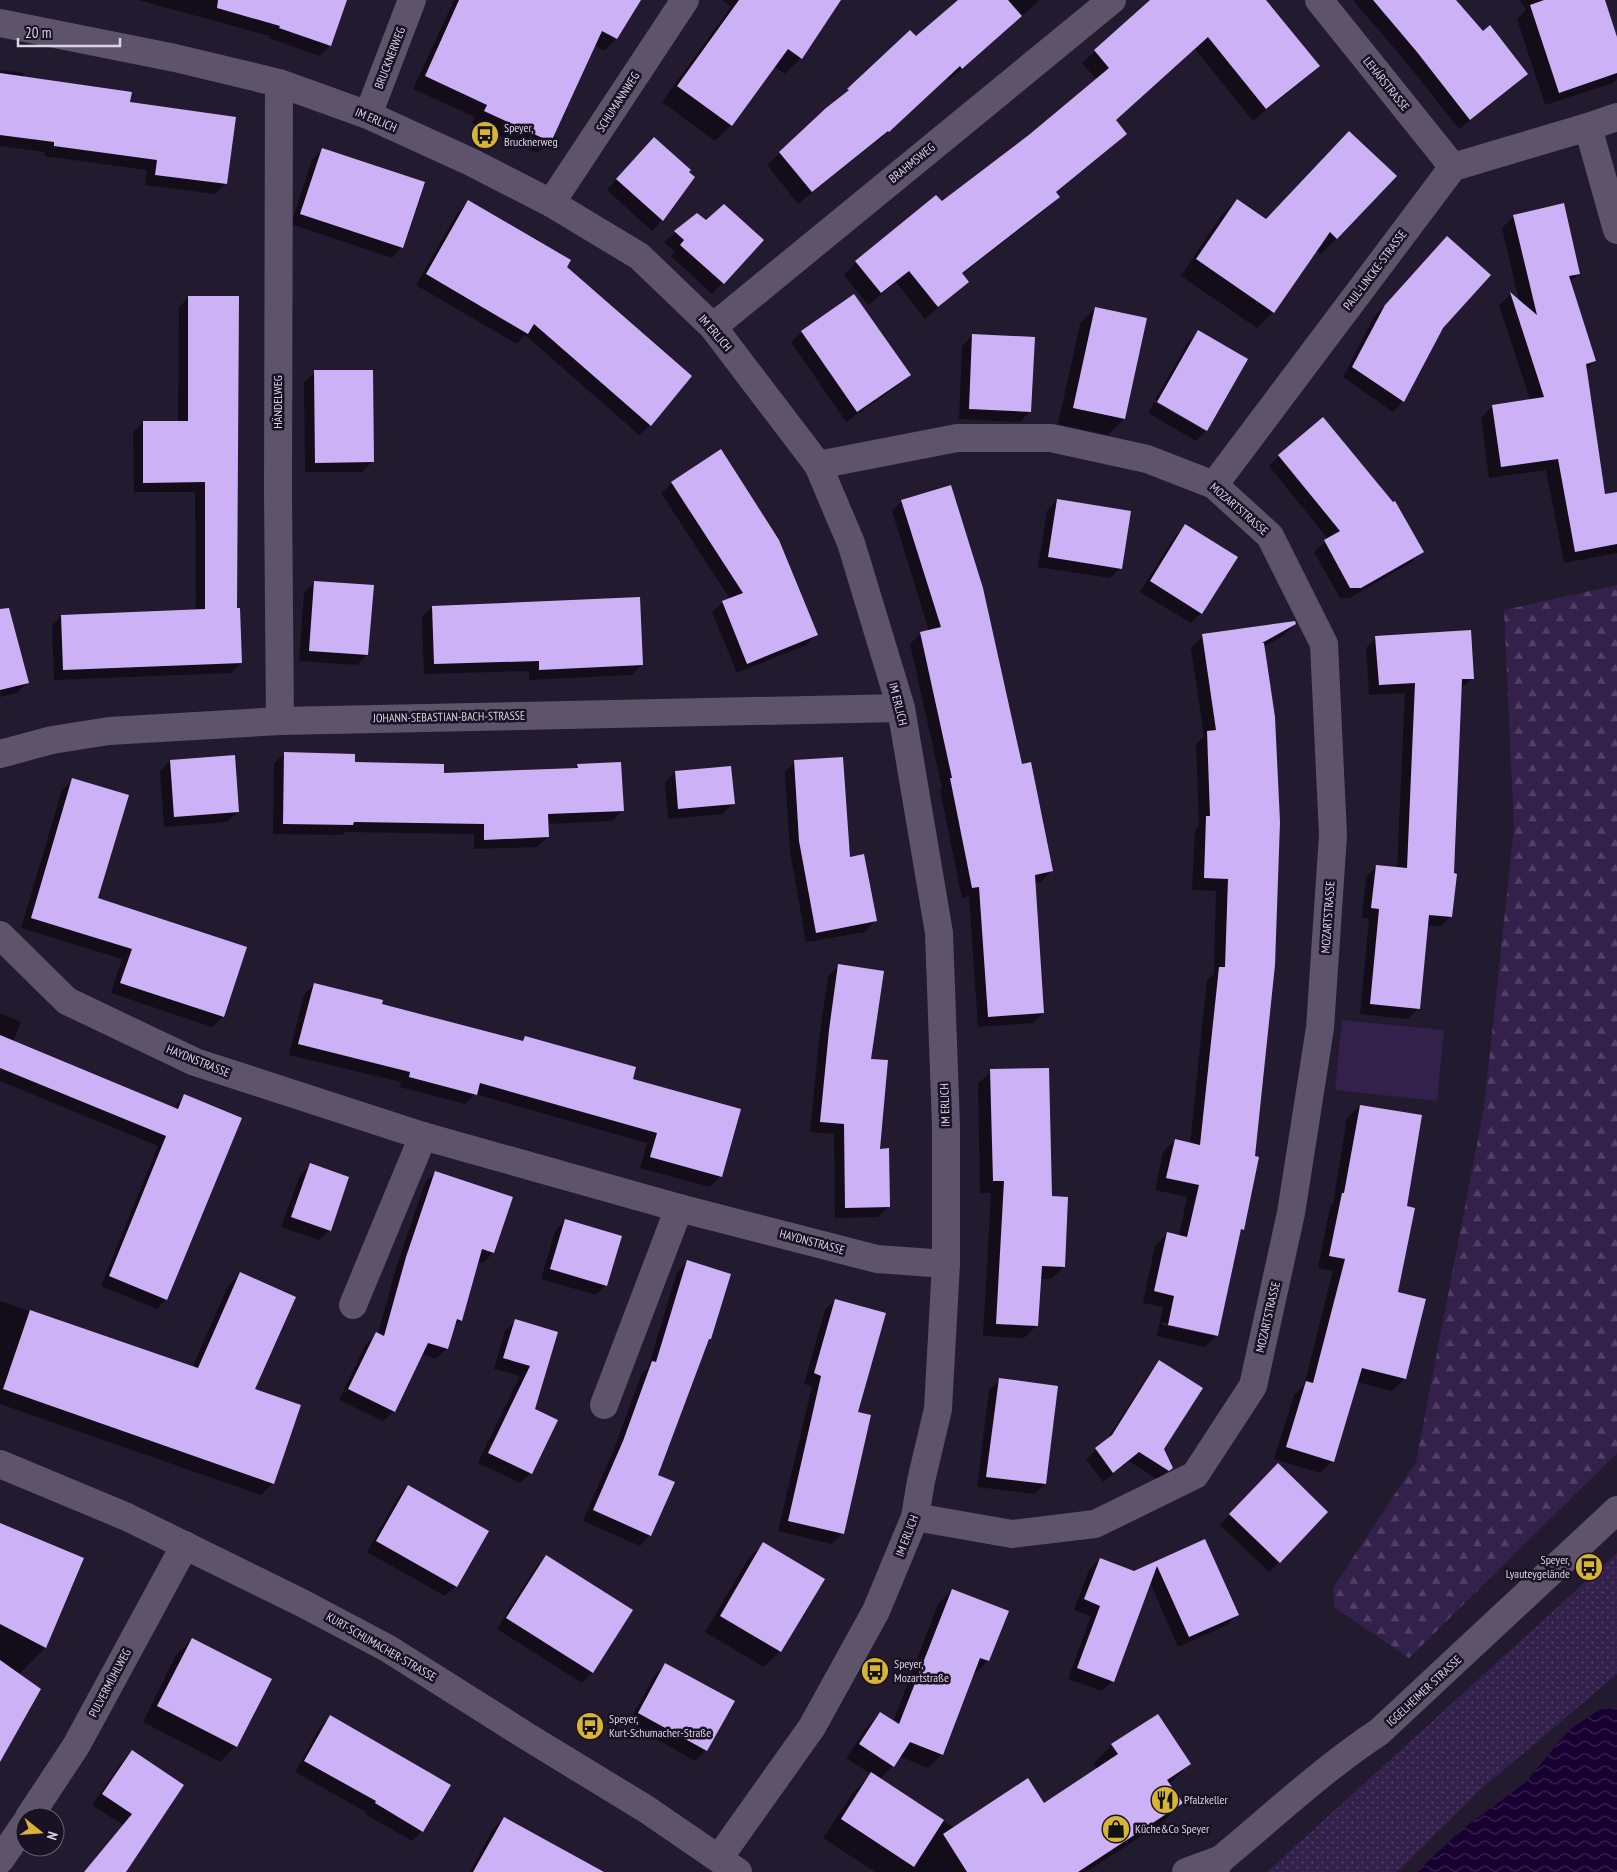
<svg xmlns="http://www.w3.org/2000/svg" width="1617" height="1872" font-family="'PT Sans Narrow',sans-serif">
<style>
.grass{fill:url(#grass-dots)}
.forest{fill:url(#forest-firs)}
.garden{fill:#34214b}
.water{fill:url(#water-waves)}
.shadow{fill:#0007;fill-rule:evenodd}
.building{fill:#cdb1f7}
.lines{fill:none;stroke-linecap:round;stroke-linejoin:round}
.street{stroke:#5d546c;stroke-width:28}
.secondary{stroke:#5d546c;stroke-width:28}
.labels{text-anchor:middle;stroke-width:5;stroke-linejoin:round;paint-order:stroke}
.street-label{font-size:12px;fill:#dad5e3;stroke:#191124}
.poi-label{font-size:12px;fill:#dad5e3;stroke:#191124;text-anchor:start}
</style>
<defs>
<pattern id="grass-dots" width="8" height="8" patternUnits="userSpaceOnUse" patternTransform="scale(1.25)"><rect width="8" height="8" fill="#34214b"/><path d="M2 2h.1M6 6h.1" fill="none" stroke="#514065" stroke-width="1.8" stroke-linecap="round"/></pattern>
<pattern id="forest-firs" width="22" height="20" patternUnits="userSpaceOnUse" patternTransform="scale(1.25)"><rect width="22" height="20" fill="#34214b"/><path d="M5 1l3.5 6h-7zM16 11l3.5 6h-7z" fill="#514065"/></pattern>
<pattern id="water-waves" width="16" height="10" patternUnits="userSpaceOnUse" patternTransform="scale(1.25)"><rect width="16" height="10" fill="#190032"/><path d="M0 5q4-4 8 0t8 0" fill="none" stroke="#3a2450"/></pattern>
</defs>
<rect width="100%" height="100%" fill="#221a2e"/>
<polygon class="grass" points="1617,1553 1617,1674 1481,1789 1397,1872 1267,1872"/>
<polygon class="forest" points="1617,585 1617,1453 1409,1658 1334,1607 1333,1588 1416,1462 1484,1108 1514,828 1504,610"/>
<polygon class="garden" points="1342,1020 1444,1030 1437,1101 1335,1090"/>
<polygon class="water" points="1617,1708 1617,1872 1416,1872 1464,1828 1525,1783 1569,1730 1599,1710"/>
<g class="shadow">
<polygon points="138,0 345,0 330,45 320,56 269,38 270,36"/>
<polygon points="454,0 639,0 616,39 604,51 594,45 550,141 537,153 472,123 475,117 413,89"/>
<polygon points="722,0 839,0 801,58 785,74 774,66 731,125 715,141 662,102 731,7"/>
<polygon points="960,0 1040,0 949,80 946,77 876,143 875,142 798,204 767,165 910,32 916,38"/>
<polygon points="1152,0 1265,0 1319,65 1306,78 1253,121 1195,49 1115,120 1125,133 1113,146 1056,193 1058,197 1046,209 961,275 968,282 925,319 896,282 868,305 844,275 856,262 942,203 1031,135 1097,80 1082,63"/>
<polygon points="1353,0 1454,0 1483,33 1527,74 1516,84 1459,129 1406,62"/>
<polygon points="1520,0 1603,0 1617,41 1617,79 1613,83 1545,105 1517,19 1526,10"/>
<polygon points="0,70 24,73 23,78 71,94 235,118 226,184 215,194 145,185 147,170 44,156 45,152 0,146"/>
<polygon points="1349,132 1337,238 1321,254 1316,249 1273,312 1257,328 1181,276 1221,216 1237,200 1266,220"/>
<polygon points="643,149 687,172 693,177 662,220 652,231 607,190"/>
<polygon points="322,150 402,247 392,258 291,224 312,160"/>
<polygon points="469,202 565,268 650,425 639,435 525,335 517,344 416,285 458,212"/>
<polygon points="697,214 706,222 762,240 712,294 671,256 675,251 664,242"/>
<polygon points="1514,216 1579,273 1570,282 1595,361 1586,370 1604,496 1617,493 1617,553 1564,563 1546,470 1489,478 1481,418 1493,406 1530,400 1499,305 1511,294 1519,301 1502,228"/>
<polygon points="1437,248 1442,327 1403,401 1393,412 1343,377 1374,317"/>
<polygon points="854,296 909,375 899,385 846,422 791,342 802,332"/>
<polygon points="189,297 236,609 241,663 231,673 54,680 52,626 61,616 196,611 195,492 134,492 133,432 143,422 178,422 179,307"/>
<polygon points="1095,308 1145,319 1124,419 1108,435 1058,424 1080,324"/>
<polygon points="1199,332 1206,430 1196,441 1148,413 1154,402 1205,431 1205,428 1155,400 1188,342"/>
<polygon points="973,335 1030,411 1020,422 959,419 962,346"/>
<polygon points="315,372 372,462 362,472 305,472 304,382"/>
<polygon points="1279,456 1392,504 1422,552 1412,562 1349,598 1340,598 1314,552 1328,539 1269,466"/>
<polygon points="672,483 816,635 806,645 737,673 712,612 723,602 730,599 661,493"/>
<polygon points="1057,500 1121,568 1110,578 1038,567 1047,511"/>
<polygon points="902,501 1021,765 1051,871 1041,882 1034,883 1043,1013 1033,1023 978,1027 969,896 962,898 940,790 942,788 910,644 921,633 929,631 892,511"/>
<polygon points="1186,526 1201,613 1191,623 1140,592 1175,536"/>
<polygon points="314,582 367,655 357,665 299,661 304,593"/>
<polygon points="432,607 642,665 632,675 529,680 529,671 424,674 422,617"/>
<path d="M1295,624L1283,636L1263,647L1243,1229L1239,1233L1217,1335L1205,1347L1157,1336L1163,1307L1143,1303L1155,1246L1167,1234L1179,1236L1187,1197L1155,1190L1163,1152L1175,1140L1190,1144L1207,980L1214,974L1216,891L1192,890L1195,830L1199,826L1196,744L1204,736L1191,648L1203,635ZM1162,1322L1210,1333V1335L1162,1325Z"/>
<polygon points="0,634 27,683 17,693 0,697"/>
<polygon points="1376,638 1473,678 1460,689 1451,916 1440,927 1427,925 1418,1008 1408,1019 1360,1014 1369,919 1362,918 1366,877 1377,866 1397,869 1405,693 1369,695 1366,648"/>
<polygon points="285,753 442,774 574,769 578,765 622,811 612,821 547,824 548,837 537,847 474,849 474,834 345,832 342,835 273,834 274,763"/>
<polygon points="234,756 238,812 227,822 164,827 160,771 170,761"/>
<polygon points="795,762 849,859 875,921 865,932 806,942 790,852 785,772"/>
<polygon points="675,772 733,803 723,814 668,819 665,782"/>
<polygon points="73,780 96,899 246,948 223,1017 212,1027 111,993 122,959 21,928 62,790"/>
<polygon points="838,966 870,1060 879,1150 888,1207 878,1217 835,1218 834,1134 810,1132 819,1041 828,976"/>
<polygon points="314,984 381,1005 521,1042 525,1038 631,1080 721,1176 710,1187 640,1168 647,1143 475,1094 465,1104 400,1087 401,1082 289,1055 304,995"/>
<polygon points="0,1013 21,1022 13,1042 173,1108 184,1096 166,1299 157,1309 101,1286 158,1146 0,1081"/>
<polygon points="991,1071 1051,1197 1064,1267 1051,1279 1040,1279 1037,1325 1024,1338 983,1336 991,1193 980,1193 978,1084"/>
<polygon points="1360,1106 1405,1207 1397,1293 1424,1300 1405,1379 1392,1391 1357,1382 1333,1461 1320,1473 1274,1459 1294,1395 1304,1385 1333,1271 1318,1268 1330,1207 1333,1204 1347,1118"/>
<polygon points="310,1165 330,1230 319,1240 281,1227 300,1175"/>
<polygon points="435,1172 493,1253 483,1263 477,1261 461,1320 453,1328 447,1348 436,1359 421,1354 394,1411 383,1421 339,1400 366,1344 378,1334 396,1268 425,1183"/>
<polygon points="565,1220 606,1285 596,1295 541,1279 555,1231"/>
<polygon points="687,1262 710,1339 706,1344 657,1476 650,1535 640,1546 583,1521 613,1452 642,1373 648,1368 677,1272"/>
<polygon points="240,1274 253,1389 273,1483 261,1495 0,1404 0,1301 192,1368 228,1286"/>
<polygon points="835,1300 842,1533 832,1544 778,1531 812,1386 804,1384 825,1310"/>
<polygon points="515,1321 556,1333 534,1410 531,1473 520,1483 478,1463 520,1376 494,1369 505,1331"/>
<polygon points="1160,1362 1163,1449 1171,1468 1158,1480 1129,1461 1103,1482 1086,1459 1105,1442 1150,1372"/>
<polygon points="1000,1380 1045,1484 1034,1494 977,1487 989,1390"/>
<polygon points="1278,1465 1279,1562 1269,1572 1220,1525"/>
<polygon points="408,1486 456,1586 445,1596 367,1552 398,1497"/>
<polygon points="0,1524 82,1559 45,1648 18,1675 0,1758"/>
<polygon points="1204,1541 1237,1615 1227,1625 1178,1647 1150,1582 1112,1681 1102,1691 1068,1679 1091,1616 1074,1610 1089,1570 1100,1559 1134,1572"/>
<polygon points="763,1544 780,1651 764,1667 705,1632 748,1559"/>
<polygon points="546,1556 592,1673 582,1683 497,1629 536,1567"/>
<polygon points="952,1590 1007,1611 988,1661 974,1674 973,1674 942,1754 928,1768 899,1756 893,1766 879,1779 954,1828 1043,1804 1097,1769 1093,1764 1112,1745 1190,1764 1169,1784 1181,1803 1163,1822 1086,1872 875,1872 823,1838 853,1793 871,1774 846,1758 867,1727 880,1713 893,1722 938,1604"/>
<polygon points="192,1639 236,1746 220,1762 143,1722 176,1655"/>
<polygon points="666,1664 733,1702 706,1750 695,1761 628,1723 655,1675"/>
<polygon points="330,1716 422,1831 412,1841 365,1814 366,1812 295,1772 320,1727"/>
<polygon points="132,1751 183,1785 123,1825 92,1805 122,1762"/>
<polygon points="504,1818 598,1872 470,1872 493,1829"/>
</g>
<g class="building">
<polygon points="218,0 347,0 331,46 279,28 280,26 217,8"/>
<polygon points="459,0 641,0 617,39 602,31 551,142 484,111 487,105 425,76"/>
<polygon points="739,0 841,0 802,59 788,49 732,126 677,86"/>
<polygon points="958,0 1008,0 1022,16 962,69 960,66 889,132 888,131 812,192 779,152 826,108 849,90 847,89 910,30 916,36"/>
<polygon points="1150,0 1266,0 1320,66 1266,109 1208,37 1116,120 1127,134 1056,192 1060,197 962,273 969,282 938,307 909,271 881,293 855,261 936,195 942,201 1030,134 1109,68 1094,50"/>
<polygon points="1373,0 1456,0 1483,31 1490,25 1528,74 1470,120 1417,52"/>
<polygon points="1544,0 1605,0 1617,37 1617,73 1559,93 1530,5"/>
<polygon points="0,73 132,92 130,102 236,117 227,184 155,175 157,160 54,146 54,142 0,135"/>
<polygon points="1349,131 1397,176 1337,239 1330,232 1274,313 1196,259 1237,199 1266,219"/>
<polygon points="654,137 691,170 689,172 695,177 663,221 616,179"/>
<polygon points="322,148 425,182 403,248 300,214"/>
<polygon points="468,200 571,260 567,267 692,376 651,426 534,324 528,334 426,274"/>
<polygon points="1564,203 1580,274 1569,276 1596,361 1586,364 1605,494 1617,492 1617,544 1575,552 1558,459 1501,467 1492,405 1544,397 1510,292 1537,315 1513,215"/>
<polygon points="724,204 764,240 724,284 680,245 684,240 674,231 697,213 706,220"/>
<polygon points="1447,236 1491,275 1443,328 1404,402 1352,367 1385,305"/>
<polygon points="854,294 911,375 857,412 801,331"/>
<polygon points="188,296 239,296 237,608 240,608 242,663 63,670 61,615 205,609 205,482 143,483 143,421 188,421"/>
<polygon points="1095,307 1147,318 1125,419 1073,408"/>
<polygon points="1198,330 1248,359 1207,431 1157,402"/>
<polygon points="972,334 1035,337 1031,412 969,409"/>
<polygon points="314,370 373,370 374,462 315,463"/>
<polygon points="1323,417 1393,502 1395,501 1424,552 1361,588 1350,588 1324,540 1340,531 1278,455"/>
<polygon points="721,449 779,540 818,635 747,664 722,601 743,593 671,482"/>
<polygon points="951,485 983,588 1022,764 1031,762 1053,871 1035,875 1044,1013 988,1017 979,887 972,888 950,778 952,778 920,632 941,627 901,500"/>
<polygon points="1057,499 1131,511 1122,569 1048,557"/>
<polygon points="1185,524 1238,557 1202,614 1150,581"/>
<polygon points="314,581 374,585 368,655 309,651"/>
<polygon points="640,597 643,665 539,670 539,661 434,664 432,606"/>
<polygon points="9,608 29,683 0,690 0,609"/>
<polygon points="1295,621 1296,624 1262,643 1264,643 1275,717 1280,822 1275,965 1255,1156 1259,1157 1244,1230 1241,1229 1218,1336 1168,1325 1174,1296 1154,1291 1167,1232 1187,1237 1199,1185 1166,1178 1175,1139 1200,1145 1219,967 1225,967 1228,879 1204,878 1206,816 1210,816 1207,731 1216,730 1202,634"/>
<polygon points="1471,630 1474,679 1462,679 1454,873 1457,874 1452,917 1429,915 1420,1009 1370,1004 1379,909 1371,908 1376,865 1407,868 1415,683 1379,685 1375,636"/>
<polygon points="284,752 355,754 355,762 444,764 444,773 578,768 577,764 621,762 624,811 548,814 549,837 484,840 484,824 354,822 353,825 283,824"/>
<polygon points="235,755 239,812 174,817 170,760"/>
<polygon points="843,757 850,857 864,854 877,921 816,933 799,841 794,760"/>
<polygon points="731,766 735,804 678,809 675,771"/>
<polygon points="72,778 129,795 98,898 247,947 224,1017 120,983 132,949 31,918"/>
<polygon points="838,964 884,971 871,1059 888,1060 880,1149 889,1148 890,1207 845,1208 844,1124 820,1122 829,1030"/>
<polygon points="314,983 383,1000 382,1004 523,1041 525,1036 636,1067 633,1079 741,1109 722,1177 650,1157 657,1133 480,1083 477,1095 409,1077 410,1072 298,1044"/>
<polygon points="0,1035 178,1109 184,1094 242,1118 167,1300 109,1276 166,1136 0,1068"/>
<polygon points="1049,1068 1052,1196 1068,1197 1065,1267 1042,1266 1038,1326 996,1324 1004,1181 993,1181 990,1069"/>
<polygon points="1360,1105 1422,1115 1407,1206 1415,1208 1398,1292 1426,1299 1406,1379 1362,1368 1334,1462 1286,1447 1306,1381 1313,1383 1345,1259 1329,1256 1342,1193 1344,1193"/>
<polygon points="310,1163 349,1177 331,1231 291,1217"/>
<polygon points="435,1171 513,1197 494,1253 482,1249 462,1321 457,1319 448,1349 428,1343 395,1412 348,1389 376,1332 384,1336 406,1257"/>
<polygon points="565,1219 622,1236 607,1286 550,1269"/>
<polygon points="687,1260 731,1274 711,1339 709,1339 658,1475 675,1482 651,1536 593,1510 623,1441 652,1361 656,1362"/>
<polygon points="240,1272 296,1297 255,1389 301,1405 274,1484 3,1389 30,1310 198,1368"/>
<polygon points="835,1299 886,1313 858,1412 871,1415 844,1534 788,1521 821,1376 814,1373"/>
<polygon points="515,1319 558,1332 535,1409 558,1420 532,1474 488,1453 530,1366 503,1358"/>
<polygon points="1159,1360 1203,1388 1164,1449 1173,1468 1169,1471 1139,1452 1113,1473 1095,1448 1112,1435"/>
<polygon points="999,1378 1058,1386 1046,1484 986,1477"/>
<polygon points="1278,1463 1328,1512 1280,1563 1229,1514"/>
<polygon points="408,1485 489,1531 457,1587 376,1541"/>
<polygon points="0,1523 84,1558 46,1648 0,1624"/>
<polygon points="1205,1539 1239,1615 1189,1637 1157,1566 1114,1682 1077,1668 1100,1606 1084,1599 1100,1558 1134,1571"/>
<polygon points="763,1542 825,1579 781,1652 720,1616"/>
<polygon points="546,1555 633,1610 593,1673 506,1618"/>
<polygon points="952,1589 1009,1611 989,1661 980,1658 943,1755 910,1742 894,1767 859,1744 880,1712 899,1724"/>
<polygon points="192,1638 272,1679 237,1747 157,1706"/>
<polygon points="0,1660 41,1689 0,1762"/>
<polygon points="665,1663 735,1701 707,1751 638,1713"/>
<polygon points="1158,1714 1191,1764 1167,1780 1183,1803 1078,1872 967,1872 943,1834 1028,1778 1044,1803 1118,1754 1111,1744"/>
<polygon points="330,1715 451,1785 423,1832 375,1803 376,1801 304,1761"/>
<polygon points="132,1750 184,1785 126,1872 84,1872 132,1814 102,1794"/>
<polygon points="871,1772 944,1820 914,1867 841,1819"/>
<polygon points="504,1817 604,1872 473,1872"/>
</g>
<g class="lines">
<g class="street">
<polyline points="1319,0 1453,167"/>
<polyline points="0,23 175,58 279,83 368,115 471,162 506,180 551,203 639,256 713,327 818,465 851,543 901,708 939,933 946,1126 946,1264 938,1409 921,1481 915,1517 876,1611 812,1727 719,1858"/>
<polyline points="279,83 278,493 280,721"/>
<polyline points="368,115 412,0"/>
<polyline points="1588,127 1617,230"/>
<polyline points="551,203 685,0"/>
<polyline points="713,327 1112,0"/>
<polyline points="818,465 957,438 1051,438 1147,459 1214,485 1270,536 1324,644 1333,835 1320,1028 1291,1213 1253,1386 1195,1475 1095,1524 1012,1534 915,1517"/>
<polyline points="1214,485 1453,167 1588,127 1617,117"/>
<polyline points="0,754 52,740 109,731 280,721 901,708"/>
<polyline points="0,935 67,1001 195,1062 423,1136 679,1208 877,1259 946,1264"/>
<polyline points="353,1305 423,1136"/>
<polyline points="604,1405 679,1208"/>
<polyline points="29,1817 76,1746 185,1545"/>
<polyline points="0,1860 25,1824"/>
</g>
<g class="secondary">
<polyline points="0,1464 127,1517 302,1603 387,1648 528,1737 646,1809 738,1872"/>
<polyline points="1186,1872 1221,1859"/>
<path d="M1213,1872L1221,1859C1273,1816 1323,1769 1379,1732L1617,1510"/>
</g>
</g>
<defs>
<symbol id="bus-disc" viewBox="-11 -11 22 22"><circle r="9.5" fill="#d8b434" stroke="#191124"/><path d="M-5-6H5V4H4V6H2V4H-2V6H-4V4H-5ZM-3.5-4V0h7V-4ZM-3.5 1.2v1.5H-2V1.2ZM2 1.2v1.5H3.5V1.2Z" fill="#111"/></symbol>
<symbol id="restaurant-disc" viewBox="-11 -11 22 22"><circle r="9.5" fill="#d8b434" stroke="#191124"/><path d="M-5-6h1v4h1v-4h1v4h1v-4h1v5L-1.5 .5V6h-2V.5L-5-1ZM5-6V6H3V1.5H1.5Q1.5-4 5-6Z" fill="#111"/></symbol>
<symbol id="shop-disc" viewBox="-11 -11 22 22"><circle r="9.5" fill="#d8b434" stroke="#191124"/><path d="M-5-2.5h2.3a2.7 3.5 0 0 1 5.4 0H5L5.5 6h-11ZM-1.5-2.5h3a1.5 2.3 0 0 0-3 0Z" fill="#111"/></symbol>
</defs>
<g fill-rule="evenodd">
<use href="#bus-disc" x="469" y="119" width="32" height="32"/>
<use href="#bus-disc" x="1573" y="1551" width="32" height="32"/>
<use href="#bus-disc" x="859" y="1655" width="32" height="32"/>
<use href="#bus-disc" x="574" y="1710" width="32" height="32"/>
<use href="#restaurant-disc" x="1149" y="1784" width="32" height="32"/>
<use href="#shop-disc" x="1100" y="1813" width="32" height="32"/>
</g>
<g class="labels">
<g class="street-label">
<text transform="translate(390 58) rotate(-69)" y="4">BRUCKNERWEG</text>
<text transform="translate(1386 84) rotate(51)" y="4">LEHÁRSTRASSE</text>
<text transform="translate(618 102) rotate(-57)" y="4">SCHUMANNWEG</text>
<text transform="translate(376 120) rotate(23)" y="4">IM ERLICH</text>
<text transform="translate(912 163) rotate(-39)" y="4">BRAHMSWEG</text>
<text transform="translate(1375 270) rotate(-53)" y="4">PAUL-LINCKE-STRASSE</text>
<text transform="translate(715 333) rotate(49)" y="4">IM ERLICH</text>
<text transform="translate(278 402) rotate(-90)" y="4">HÄNDELWEG</text>
<text transform="translate(1239 509) rotate(41)" y="4">MOZARTSTRASSE</text>
<text transform="translate(898 704) rotate(76)" y="4">IM ERLICH</text>
<text transform="translate(449 717) rotate(-1)" y="4">JOHANN-SEBASTIAN-BACH-STRASSE</text>
<text transform="translate(1328 917) rotate(-86)" y="4">MOZARTSTRASSE</text>
<text transform="translate(198 1061) rotate(22)" y="4">HAYDNSTRASSE</text>
<text transform="translate(945 1105) rotate(-92)" y="4">IM ERLICH</text>
<text transform="translate(812 1242) rotate(15)" y="4">HAYDNSTRASSE</text>
<text transform="translate(1268 1317) rotate(-77)" y="4">MOZARTSTRASSE</text>
<text transform="translate(907 1536) rotate(-69)" y="4">IM ERLICH</text>
<text transform="translate(381 1647) rotate(30)" y="4">KURT-SCHUMACHER-STRASSE</text>
<text transform="translate(110 1683) rotate(-62)" y="4">PULVERMÜHLWEG</text>
<text transform="translate(1424 1691) rotate(-43)" y="4">IGGELHEIMER STRASSE</text>
</g>
<g class="poi-label">
<text x="504" y="132">Speyer,<tspan x="504" dy="14">Brucknerweg</tspan></text>
<text x="1570" y="1564" text-anchor="end">Speyer,<tspan x="1570" dy="14">Lyauteygelände</tspan></text>
<text x="894" y="1668">Speyer,<tspan x="894" dy="14">Mozartstraße</tspan></text>
<text x="609" y="1723">Speyer,<tspan x="609" dy="14">Kurt-Schumacher-Straße</tspan></text>
<text x="1184" y="1804">Pfalzkeller</text>
<text x="1135" y="1833">Küche&amp;Co Speyer</text>
</g>
</g>
<g transform="translate(40 1832) rotate(107)"><circle r="24" fill="#191124" stroke="#665f70"/>
<path d="M0-4L9 19L0 12L-9 19Z" fill="#d8b434"/>
<text y="-8" font-size="14" font-weight="bold" text-anchor="middle" fill="#dad5e3">N</text>
</g>
<path d="M18 38v8h102v-8" fill="none" stroke="#dad5e3" stroke-width="2.5"/>
<text x="25" y="38" font-size="15" fill="#dad5e3" stroke="#191124" stroke-width="4" paint-order="stroke">20 m</text>
</svg>
